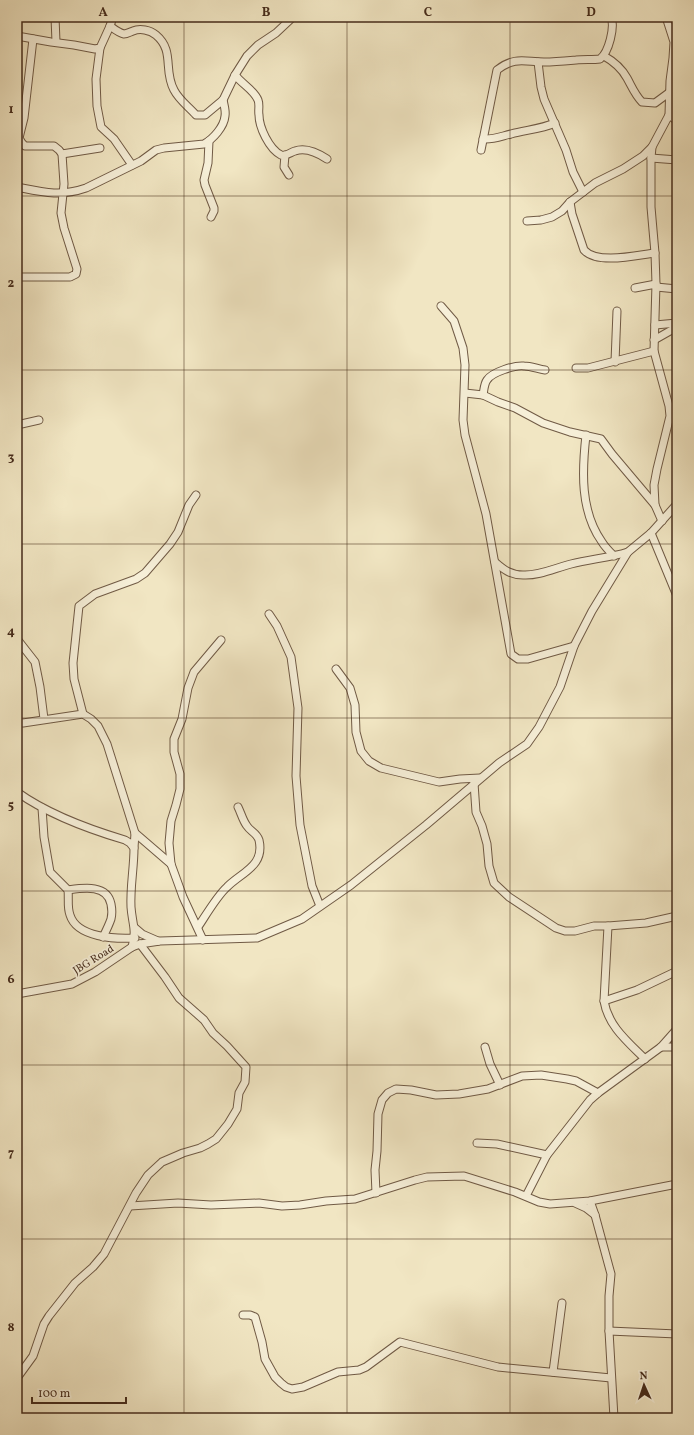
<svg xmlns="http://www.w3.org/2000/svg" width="694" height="1435" font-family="Vollkorn,serif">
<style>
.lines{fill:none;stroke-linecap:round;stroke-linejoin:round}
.minor-casing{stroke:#705a45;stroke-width:9}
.minor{stroke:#f6efd8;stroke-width:7}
.grid{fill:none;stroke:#452b1b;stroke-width:1;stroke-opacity:0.55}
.labels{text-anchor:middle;stroke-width:3.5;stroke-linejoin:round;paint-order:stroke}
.street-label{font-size:11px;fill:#452b1b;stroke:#f6efd8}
.neatline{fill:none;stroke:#452b1b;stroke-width:1.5}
.grid-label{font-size:13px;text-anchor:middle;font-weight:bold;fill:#452b1b}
</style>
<rect width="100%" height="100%" fill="#f1e6c3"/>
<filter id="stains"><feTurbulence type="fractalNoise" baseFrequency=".005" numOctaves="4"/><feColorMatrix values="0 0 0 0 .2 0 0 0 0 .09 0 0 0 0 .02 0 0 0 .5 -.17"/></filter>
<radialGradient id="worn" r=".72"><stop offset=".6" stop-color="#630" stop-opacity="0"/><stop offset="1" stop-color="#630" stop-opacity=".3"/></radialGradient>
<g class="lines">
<defs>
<g id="minor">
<polyline points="55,17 56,42"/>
<polyline points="17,19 17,17"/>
<path d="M110,26C114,29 119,33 124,34C127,34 130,32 133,31C140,28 150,30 156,35C175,51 163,70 174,90C179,100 189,107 196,115H205L223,100L235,75L247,56L258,45L276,33L293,17"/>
<polyline points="17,36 51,42 74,45 95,49 100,48 110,26 113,17"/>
<polyline points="100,48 96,79 97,106 101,127 114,139 132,165"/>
<path d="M604,56C613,61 622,69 627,78C632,87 635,95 642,102L655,103L670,92"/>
<polyline points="538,62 541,87 544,99 566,150 573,172 583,192"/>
<path d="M235,75C242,84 254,90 258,100C260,105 258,110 259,115C259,127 269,149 281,155C285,157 291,152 295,151C306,147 318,153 327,159"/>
<polyline points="669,115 677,121"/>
<path d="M483,139C493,140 502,136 511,134C526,130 541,129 555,123"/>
<polyline points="209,141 208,163 204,180 205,185 214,208 214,211 211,217"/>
<path d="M481,150L497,70C515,56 525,62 544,62C555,62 565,61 576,60C584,59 592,60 600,59C609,52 615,27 611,17"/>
<polyline points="62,154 100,148"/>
<polyline points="285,155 284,167 289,175"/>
<polyline points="651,158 677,160"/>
<path d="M17,187C42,192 60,197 86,188L141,161L156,150L164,148L204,144C213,139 224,127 225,116C226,111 224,105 223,100"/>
<path d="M570,202L572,214L584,250C597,265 638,255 655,253"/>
<polyline points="527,221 541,220 552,217 562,211 570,202 595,183 623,169 643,156 652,147"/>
<polyline points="17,277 70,277 76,274 77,269 64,228 61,213 64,184 62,154 59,150 54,146 25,146 22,143 19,138 24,118 33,39"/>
<polyline points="656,287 677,289"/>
<polyline points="635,288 656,284"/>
<polyline points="441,306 454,321 463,348 465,365 463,420 465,435 486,514 511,654 518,659 528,659 574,646"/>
<polyline points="655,325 677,323"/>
<polyline points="654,340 677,327"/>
<polyline points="615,362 617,311"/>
<polyline points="576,368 588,368 654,351"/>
<polyline points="465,393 483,395 498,402 515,408 543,423 570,432 601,439 612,454 655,505"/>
<path d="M483,395C484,390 484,384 487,380C492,372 515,365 524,366C531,366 538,369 545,370"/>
<polyline points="17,425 39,420"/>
<path d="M586,435C582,471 580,511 602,542C605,547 610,552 614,556"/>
<polyline points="662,521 655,505 654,485 657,469 670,416 669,406 654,351 656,284 655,253 651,207 651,158 652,147 669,115 670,81 673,58 674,42 666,17"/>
<polyline points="651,533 677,596"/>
<path d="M495,562C504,570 511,575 523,575C539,576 555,568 571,564C590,559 609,558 628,552"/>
<polyline points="269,614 277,626 291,657 298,708 296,776 300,825 312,886 320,906"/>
<polyline points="17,639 35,662 40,687 44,719"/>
<polyline points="336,669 350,688 355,705 356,732 361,751 369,761 381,768 439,782 460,779 480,778"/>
<polyline points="83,714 74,679 73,663 79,606 95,594 136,579 145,573 170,544 178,532 189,505 196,495"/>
<polyline points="17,722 23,723 83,714 91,719 98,726 107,744 135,833 134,848"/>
<polyline points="474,783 476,812 482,826 487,844 489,866 494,883 509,897 556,928 565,931 575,931 594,926 608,926 646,923 677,916"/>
<path d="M17,792C49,815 88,829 125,840L130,843L134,848C134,868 130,887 131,907C132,923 137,930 132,947"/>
<path d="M42,808L44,837L50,872L68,890C69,899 67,907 70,915C77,938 116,939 135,938"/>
<polyline points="135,833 171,864"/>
<path d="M68,890C83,888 107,884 111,904C112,909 112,915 111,919C109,925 106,931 103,937"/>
<path d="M608,926L604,1001C608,1026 628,1042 645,1059"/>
<path d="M198,927C206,915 217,896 227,887C242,872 265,866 259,840C257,833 250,831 247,826C243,821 241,813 238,807"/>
<polyline points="135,928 142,934 158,941"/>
<polyline points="203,940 183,897 171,864 169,843 171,821 176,805 180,789 180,774 174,752 174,739 182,719 188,688 194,672 221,640"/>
<polyline points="17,994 72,984 95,972 132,947 140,944 160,941 257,938 302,919 351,885 426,825 499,763 527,744 539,727 560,687 574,646 592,611 628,552 651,533 677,504"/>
<polyline points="604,1001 637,990 677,971"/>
<polyline points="485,1047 490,1064 500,1085"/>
<polyline points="661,1047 677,1047"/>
<polyline points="477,1143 497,1144 547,1155"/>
<polyline points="376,1193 375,1170 377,1151 378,1114 382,1100 388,1093 396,1089 411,1090 436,1095 459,1094 488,1089 522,1076 541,1075 567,1079 576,1081 598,1093"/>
<polyline points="526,1196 547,1155 590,1100 598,1093 661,1047 677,1029"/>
<polyline points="590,1201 595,1215 611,1274 609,1296 609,1331 614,1418"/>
<polyline points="575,1203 586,1208 595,1215"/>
<polyline points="130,1206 178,1203 211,1205 259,1203 282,1206 300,1205 326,1201 355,1199 415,1180 427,1177 464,1176 515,1192 539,1202 550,1204 590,1201 677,1184"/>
<polyline points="243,1315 250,1315 255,1317 262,1342 265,1359 275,1377 281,1383 286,1387 292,1389 303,1387 338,1372 359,1370 366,1367 400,1342 498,1367 611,1378"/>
<polyline points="609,1331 677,1334"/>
<polyline points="553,1372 562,1303"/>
<polyline points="17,1378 33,1356 44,1324 49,1316 75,1283 93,1267 104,1254 136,1193 148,1175 162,1162 183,1153 200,1148 208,1144 216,1139 228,1124 237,1109 239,1093 245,1082 246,1067 227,1046 213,1033 204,1020 179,998 165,977 140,944"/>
</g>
</defs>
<use href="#minor" class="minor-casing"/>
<use href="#minor" class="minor"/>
</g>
<path class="grid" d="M184,17V1418M347,17V1418M510,17V1418M17,196H677M17,370H677M17,544H677M17,718H677M17,891H677M17,1065H677M17,1239H677"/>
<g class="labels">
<g class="street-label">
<text transform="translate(93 959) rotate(-32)" y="4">JBG Road</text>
</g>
</g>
<rect width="694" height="1435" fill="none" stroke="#f1e6c3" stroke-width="44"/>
<g transform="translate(644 1385) rotate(357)" stroke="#f6efd8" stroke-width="3" paint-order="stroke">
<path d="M0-3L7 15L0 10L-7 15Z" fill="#452b1b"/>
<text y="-6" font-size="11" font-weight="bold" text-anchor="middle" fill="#452b1b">N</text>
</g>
<path d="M32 1397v6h94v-6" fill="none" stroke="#452b1b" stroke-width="2"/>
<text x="38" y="1397" font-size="12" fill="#452b1b" stroke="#f6efd8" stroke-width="3" paint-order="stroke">100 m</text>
<rect x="22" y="22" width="650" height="1391" class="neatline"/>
<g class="grid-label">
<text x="103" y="16">A</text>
<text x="266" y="16">B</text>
<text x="428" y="16">C</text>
<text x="591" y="16">D</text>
<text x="11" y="113">1</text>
<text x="11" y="287">2</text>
<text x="11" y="461">3</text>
<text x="11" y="635">4</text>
<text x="11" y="809">5</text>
<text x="11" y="983">6</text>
<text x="11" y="1157">7</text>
<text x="11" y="1331">8</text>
</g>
<rect width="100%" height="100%" filter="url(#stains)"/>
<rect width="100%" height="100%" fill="url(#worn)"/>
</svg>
